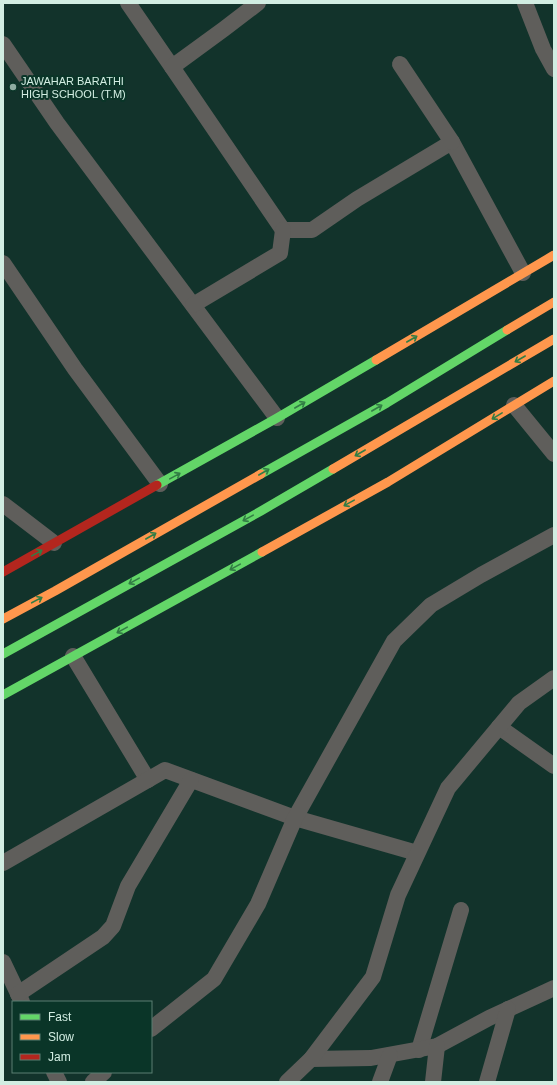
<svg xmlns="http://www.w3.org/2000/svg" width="557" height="1085" font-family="Helvetica,sans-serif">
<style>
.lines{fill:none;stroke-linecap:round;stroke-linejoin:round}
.street{stroke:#5f5e5b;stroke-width:16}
.fast{stroke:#63d668;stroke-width:9}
.slow{stroke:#ff974d;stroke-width:9}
.jam{stroke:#b3261e;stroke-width:9}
.oneway{stroke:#327d45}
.poi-dot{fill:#8faca2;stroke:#0a3528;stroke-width:1.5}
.labels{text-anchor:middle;stroke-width:4;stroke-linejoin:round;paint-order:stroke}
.poi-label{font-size:11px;fill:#d2ede2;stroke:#0a3528;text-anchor:start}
</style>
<rect width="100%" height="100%" fill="#12332b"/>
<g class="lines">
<g class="street">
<polyline points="128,3 172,67"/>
<polyline points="258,3 224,29 172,67 283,230 312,230 357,199 452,142 523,273"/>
<polyline points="525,3 543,49 554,69"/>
<polyline points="3,44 57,123 277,418"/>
<polyline points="400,64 452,142"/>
<polyline points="3,263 75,369 160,484"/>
<polyline points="193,305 280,253 283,230"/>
<polyline points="514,405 554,454"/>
<polyline points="3,504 54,543"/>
<polyline points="73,656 148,780"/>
<polyline points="499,727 554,766"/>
<polyline points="3,863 165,770 295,818 417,853"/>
<polyline points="3,962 22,1002"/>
<polyline points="18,994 103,937 113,926 128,886 191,780"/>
<polyline points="151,1029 214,979 258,904 295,818 394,641 431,605 481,575 554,535"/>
<polyline points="419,1050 461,910"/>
<polyline points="311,1059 371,1058 437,1046 489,1018 554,988"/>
<polyline points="54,1072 59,1082"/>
<polyline points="93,1082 104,1072"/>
<polyline points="287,1082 311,1059 373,977 398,895 448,788 519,703 554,678"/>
<polyline points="380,1082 390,1055"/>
<polyline points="433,1082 437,1046"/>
<polyline points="487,1082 508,1009"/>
</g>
<g class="fast">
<polyline points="261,474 387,403 507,330"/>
<polyline points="157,485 277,418 376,360"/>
<polyline points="3,654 261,511 333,469"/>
<polyline points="3,695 262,552"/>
</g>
<g class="slow">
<polyline points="507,330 554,302"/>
<polyline points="376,360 554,255"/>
<polyline points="333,469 554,339"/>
<polyline points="262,552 388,482 554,381"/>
<polyline points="3,619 55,591 261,474"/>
</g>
<polyline class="jam" points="3,572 157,485"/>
</g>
<defs><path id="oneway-shaft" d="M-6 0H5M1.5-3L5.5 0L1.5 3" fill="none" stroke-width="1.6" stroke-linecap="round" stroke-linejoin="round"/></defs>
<g class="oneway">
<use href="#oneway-shaft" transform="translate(412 339) rotate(-30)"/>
<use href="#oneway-shaft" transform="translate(520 359) rotate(150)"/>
<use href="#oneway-shaft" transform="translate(300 405) rotate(-30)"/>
<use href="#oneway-shaft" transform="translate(377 408) rotate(-30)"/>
<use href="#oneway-shaft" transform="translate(497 416) rotate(149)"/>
<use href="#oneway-shaft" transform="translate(360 453) rotate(150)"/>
<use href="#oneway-shaft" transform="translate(264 472) rotate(-30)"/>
<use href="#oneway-shaft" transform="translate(175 476) rotate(-29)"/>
<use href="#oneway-shaft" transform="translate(349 503) rotate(151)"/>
<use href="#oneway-shaft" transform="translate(248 518) rotate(151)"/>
<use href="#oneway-shaft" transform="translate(151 536) rotate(-30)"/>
<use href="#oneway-shaft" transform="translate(37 553) rotate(-29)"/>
<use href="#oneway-shaft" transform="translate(235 567) rotate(151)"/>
<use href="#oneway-shaft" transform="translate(134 581) rotate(151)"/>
<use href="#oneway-shaft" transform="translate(37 600) rotate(-28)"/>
<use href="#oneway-shaft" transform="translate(122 630) rotate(151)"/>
</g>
<circle class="poi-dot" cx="13" cy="87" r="4"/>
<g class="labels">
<g class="poi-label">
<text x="21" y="85">JAWAHAR BARATHI<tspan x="21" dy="13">HIGH SCHOOL (T.M)</tspan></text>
</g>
</g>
<rect width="557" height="1085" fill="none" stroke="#d2ede2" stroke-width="8"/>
<rect x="12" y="1001" width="140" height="72" fill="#0a3528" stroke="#5a7f72"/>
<rect x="20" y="1014" width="20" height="6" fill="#63d668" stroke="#5a7f72"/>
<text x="48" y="1021" font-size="12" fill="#d2ede2">Fast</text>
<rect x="20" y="1034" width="20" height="6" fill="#ff974d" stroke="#5a7f72"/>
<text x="48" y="1041" font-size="12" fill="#d2ede2">Slow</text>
<rect x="20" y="1054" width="20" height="6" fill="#b3261e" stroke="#5a7f72"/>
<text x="48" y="1061" font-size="12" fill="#d2ede2">Jam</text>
</svg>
